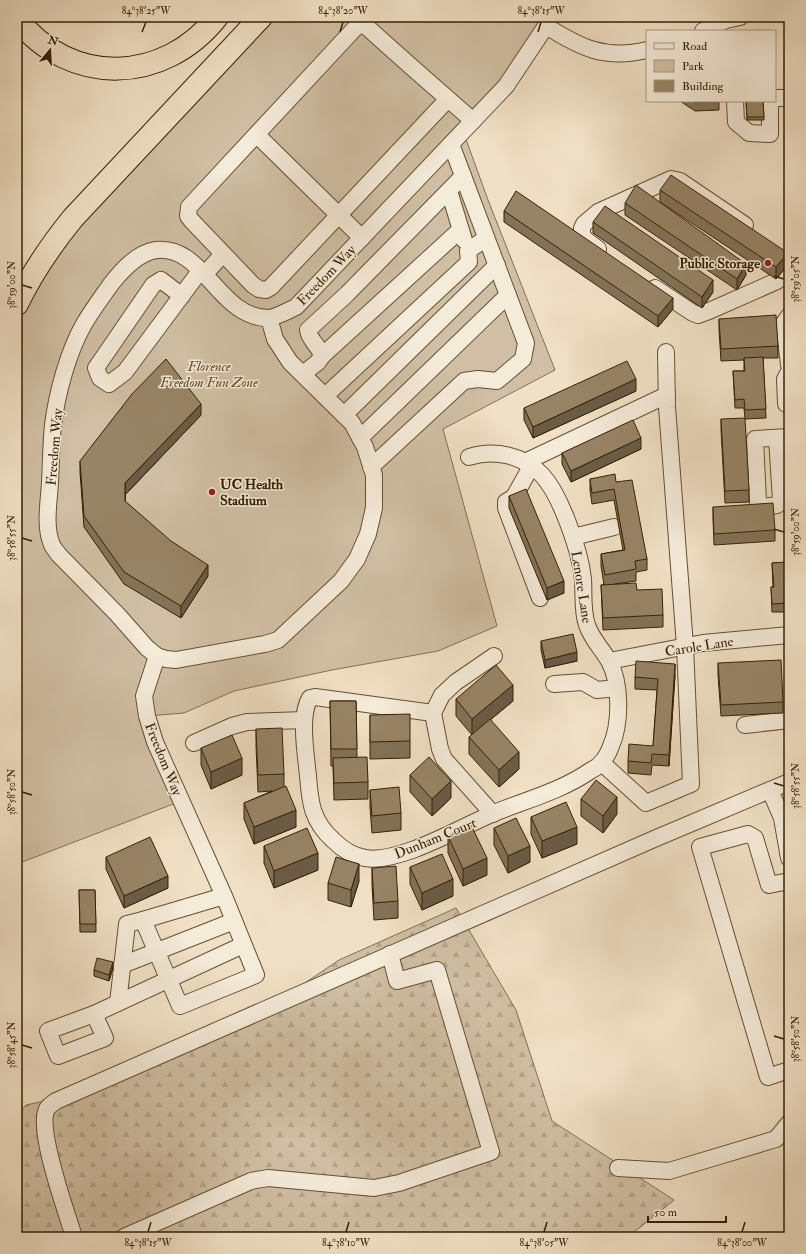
<svg xmlns="http://www.w3.org/2000/svg" width="806" height="1254" font-family="'IM FELL Double Pica',serif">
<style>
.green{fill:#d0bfa4;stroke:#837052}
.forest{fill:url(#forest-firs);stroke:#837052}
.lines{fill:none;stroke-linecap:round;stroke-linejoin:round}
.minor-casing{stroke:#645031;stroke-width:18}
.highway-casing{stroke:#362000;stroke-width:24}
.minor{stroke:#f5ebd9;stroke-width:16}
.highway{stroke:#f0e0c5;stroke-width:22}
.wall{fill:#827258;stroke:#362000}
.shaded-wall{fill:#6a5c47;stroke:#362000}
.building{fill:#978466;stroke:#362000}
.ticks{fill:none;stroke:#362000;stroke-width:1.5}
.poi-dot{fill:#8f2418;stroke:#f5ebd9;stroke-width:1.5}
.labels{text-anchor:middle;stroke-width:3;stroke-linejoin:round;paint-order:stroke}
.poi-label{font-size:14px;font-weight:bold;fill:#362000;stroke:#f5ebd9;text-anchor:end}
.street-label{font-size:14px;fill:#362000;stroke:#f5ebd9}
.park-label{font-size:14px;font-style:italic;fill:#5c4829;stroke:#f5ebd9}
.neatline{fill:none;stroke:#362000;stroke-width:1.5}
.ticks-label{font-size:10px;text-anchor:middle;fill:#362000}
</style>
<defs>
<pattern id="forest-firs" width="22" height="20" patternUnits="userSpaceOnUse"><rect width="22" height="20" fill="#d0bfa4"/><path d="M5 1l3.5 6h-7zM16 11l3.5 6h-7z" fill="#b3a48b"/></pattern>
</defs>
<rect width="100%" height="100%" fill="#f0e0c5"/>
<filter id="stains"><feTurbulence type="fractalNoise" baseFrequency=".005" numOctaves="4"/><feColorMatrix values="0 0 0 0 .2 0 0 0 0 .09 0 0 0 0 .02 0 0 0 .5 -.17"/></filter>
<radialGradient id="worn" r=".72"><stop offset=".6" stop-color="#630" stop-opacity="0"/><stop offset="1" stop-color="#630" stop-opacity=".3"/></radialGradient>
<polygon class="green" points="261,17 549,17 463,131 488,200 555,370 443,429 497,626 438,651 332,670 234,691 184,713 147,716 181,801 17,864 17,304 27,284"/>
<polygon class="forest" points="456,908 516,1010 552,1121 674,1200 628,1237 17,1237 17,1115 26,1105 68,1096 299,987 339,960"/>
<g class="lines">
<defs>
<g id="minor">
<path d="M546,26C581,48 605,60 647,50"/>
<polyline points="703,31 726,20 740,17"/>
<polyline points="775,98 789,98"/>
<path d="M448,99L271,287L266,290L259,289L253,285L191,220L188,216L189,207L357,26L362,25L367,27C402,59 438,90 473,121"/>
<polyline points="735,101 736,122 749,133 770,134 770,101"/>
<polyline points="257,135 362,238"/>
<polyline points="449,191 464,240"/>
<polyline points="598,249 586,240 582,235 582,228 584,224 598,212 671,179 680,181 745,225"/>
<polyline points="204,275 223,254"/>
<polyline points="655,288 693,313 698,315 709,311 777,281 789,266"/>
<polyline points="182,296 161,280 153,285 96,368 100,378 109,384 125,372 200,271"/>
<polyline points="789,316 784,323 789,365"/>
<polyline points="322,356 460,230"/>
<path d="M303,374L318,362L322,356C319,345 310,342 308,330L347,294L463,176"/>
<polyline points="325,396 469,262 468,251 486,238"/>
<polyline points="786,404 785,379 789,372"/>
<polyline points="344,415 497,265"/>
<polyline points="360,438 508,295"/>
<polyline points="777,438 781,501 777,505 764,507 758,502 755,439 789,437"/>
<polyline points="525,462 667,395"/>
<polyline points="532,465 514,497 506,502 506,508 540,598"/>
<polyline points="371,467 464,381 478,379 497,381 523,359 526,343 451,144"/>
<polyline points="573,537 614,527"/>
<polyline points="157,656 166,659 176,660 265,644 278,640 341,581 357,559 368,534 374,508 374,475 365,447 352,423 290,362 275,339 269,318"/>
<polyline points="609,661 703,643 789,635"/>
<polyline points="554,684 583,682 597,690 617,688"/>
<path d="M433,713L315,697L310,698C299,715 306,755 308,776C310,803 312,821 333,840C342,849 353,856 365,858C399,864 461,827 494,813C526,800 561,791 590,771C593,769 598,767 600,764C604,760 609,752 611,746C621,723 621,683 609,661C602,649 591,638 587,625C582,611 584,594 583,579C581,560 575,541 568,523C562,507 554,488 542,475C524,455 494,449 469,457"/>
<polyline points="433,713 440,749 444,759 493,814"/>
<polyline points="433,713 442,695 456,682 494,656"/>
<polyline points="745,725 789,720"/>
<polyline points="194,743 232,726 247,722 304,720"/>
<polyline points="602,763 646,803 691,784 685,646 667,407 666,352"/>
<polyline points="770,790 782,818 789,858"/>
<polyline points="789,881 769,885 755,838 748,834 700,847 768,1077 789,1070"/>
<path d="M224,896L143,920L180,1006L256,975L224,896L155,742L147,716L144,696L157,656L147,648L117,614L59,555C57,552 54,549 52,545C44,526 49,502 50,482C51,463 51,444 53,425C57,393 68,352 84,324C92,310 102,297 111,284C122,270 137,253 156,250C203,244 219,318 268,318C275,318 289,310 296,307L506,86L546,26L549,17"/>
<polyline points="122,965 234,921"/>
<polyline points="118,1003 127,924 143,920"/>
<polyline points="94,1014 243,945"/>
<polygon points="94,1014 105,1038 58,1056 48,1031"/>
<polyline points="618,1168 669,1171 776,1139 789,1123"/>
<path d="M74,1237C67,1213 36,1129 47,1109C49,1106 53,1103 56,1101L654,839L789,782"/>
<polyline points="124,1237 251,1181 268,1178 374,1188 399,1183 491,1152 437,970 397,981 390,954"/>
</g>
<g id="highway">
<path d="M17,19C71,87 164,84 217,17"/>
<path d="M17,304C32,273 51,245 73,218L261,17"/>
</g>
</defs>
<use href="#minor" class="minor-casing"/>
<use href="#highway" class="highway-casing"/>
<use href="#minor" class="minor"/>
<use href="#highway" class="highway"/>
</g>
<g class="wall">
<polygon points="680,101 719,101 719,110 695,111"/>
<polygon points="746,101 763,101 764,120 747,120"/>
<polygon points="660,190 788,265 776,279 660,202"/>
<polygon points="625,203 746,275 737,290 625,215"/>
<polygon points="504,211 673,309 658,327 504,222"/>
<polygon points="593,222 713,292 702,308 593,233"/>
<polygon points="719,319 778,346 778,358 763,358 766,418 745,419 744,408 735,408 733,371 744,371 744,360 721,361 719,330"/>
<polygon points="636,391 533,438 524,420 524,408"/>
<polygon points="201,415 125,495 125,502 208,576 181,618 124,584 84,527 80,472 80,461"/>
<polygon points="721,419 749,490 749,502 725,503 721,430"/>
<polygon points="641,449 571,482 562,464 562,453"/>
<polygon points="590,479 616,482 647,559 647,570 636,572 636,581 615,584 637,590 663,615 663,627 603,630 601,585 604,585 601,566 601,554 623,550 614,500 592,504 590,490"/>
<polygon points="509,496 564,593 547,600 509,508"/>
<polygon points="713,507 775,530 775,541 714,545 713,519"/>
<polygon points="789,562 789,612 772,612 771,587 773,587 772,563"/>
<polygon points="541,641 577,661 545,668 541,650"/>
<polygon points="718,663 783,702 783,713 721,716 718,675"/>
<polygon points="675,675 669,766 652,765 651,775 628,773 628,761 653,746 657,690 635,689 635,677"/>
<polygon points="456,699 513,701 490,720 519,769 499,787 469,754 469,737 472,735 456,716"/>
<polygon points="330,701 356,701 357,758 368,782 368,799 334,800 333,766 331,766"/>
<polygon points="370,715 410,741 410,758 370,759"/>
<polygon points="256,729 284,774 284,787 296,827 254,844 244,819 244,803 272,791 258,792 256,746"/>
<polygon points="201,748 242,775 211,789 201,765"/>
<polygon points="410,775 451,798 432,816 410,792"/>
<polygon points="370,790 401,813 401,830 372,833 370,807"/>
<polygon points="581,799 617,814 603,833 581,816"/>
<polygon points="531,817 577,844 542,858 531,834"/>
<polygon points="494,828 530,862 508,873 494,845"/>
<polygon points="448,836 487,875 463,886 448,853"/>
<polygon points="264,846 318,870 274,888 264,863"/>
<polygon points="106,857 168,888 124,908 106,869"/>
<polygon points="410,867 453,896 422,910 410,884"/>
<polygon points="372,868 398,901 398,918 374,920 372,885"/>
<polygon points="359,881 351,907 328,900 328,883"/>
<polygon points="79,890 95,890 96,932 80,932"/>
<polygon points="113,968 109,981 94,976 94,970"/>
</g>
<g class="shaded-wall">
<polygon points="788,253 788,265 776,279 776,267"/>
<polygon points="746,264 746,275 737,290 737,279"/>
<polygon points="713,280 713,292 702,308 702,297"/>
<polygon points="673,298 673,309 658,327 658,316"/>
<polygon points="636,379 636,391 533,438 533,427"/>
<polygon points="201,404 201,415 125,495 125,513 125,483"/>
<polygon points="641,438 641,449 571,482 571,471"/>
<polygon points="208,565 208,576 181,618 181,606"/>
<polygon points="564,581 564,593 547,600 547,588"/>
<polygon points="577,652 577,661 545,668 545,660"/>
<polygon points="675,664 675,675 669,766 669,755"/>
<polygon points="513,685 513,701 472,735 472,719"/>
<polygon points="519,752 519,769 499,787 499,770"/>
<polygon points="242,758 242,775 211,789 211,772"/>
<polygon points="451,781 451,798 432,816 432,799"/>
<polygon points="617,797 617,814 603,833 603,816"/>
<polygon points="296,810 296,827 254,844 254,827"/>
<polygon points="577,827 577,844 542,858 542,841"/>
<polygon points="530,846 530,862 508,873 508,856"/>
<polygon points="318,853 318,870 274,888 274,871"/>
<polygon points="487,858 487,875 463,886 463,869"/>
<polygon points="359,864 359,881 351,907 351,890"/>
<polygon points="168,876 168,888 124,908 124,896"/>
<polygon points="453,879 453,896 422,910 422,893"/>
<polygon points="113,962 113,968 109,981 109,975"/>
</g>
<g class="building">
<polygon points="693,101 719,101 719,102 695,102"/>
<polygon points="746,101 763,101 764,117 747,117"/>
<polygon points="671,175 788,253 776,267 660,190"/>
<polygon points="636,185 746,264 737,279 625,203"/>
<polygon points="516,191 673,298 658,316 504,211"/>
<polygon points="605,206 713,280 702,297 593,222"/>
<polygon points="776,315 778,346 721,349 719,319"/>
<polygon points="763,357 766,409 745,410 744,399 735,400 733,371 745,371 744,358"/>
<polygon points="166,359 201,404 125,483 125,501 171,541 208,565 181,606 124,572 84,516 80,461 132,394"/>
<polygon points="627,361 636,379 533,427 524,408"/>
<polygon points="745,418 749,490 725,491 721,419"/>
<polygon points="633,420 641,438 571,471 562,453"/>
<polygon points="615,474 616,482 632,480 647,559 635,561 636,569 605,575 601,554 625,550 614,489 592,493 590,479"/>
<polygon points="526,489 564,581 547,588 509,496"/>
<polygon points="773,503 775,530 714,534 713,507"/>
<polygon points="789,562 789,603 772,604 771,587 774,587 772,563"/>
<polygon points="636,583 637,590 662,589 663,615 603,618 601,585"/>
<polygon points="573,634 577,652 545,660 541,641"/>
<polygon points="781,660 783,702 721,705 718,663"/>
<polygon points="636,661 675,664 669,755 652,754 651,763 628,761 629,744 653,746 658,679 635,677"/>
<polygon points="496,665 513,685 472,719 456,699"/>
<polygon points="330,701 356,701 357,749 331,749"/>
<polygon points="410,714 410,741 370,742 370,715"/>
<polygon points="490,719 519,752 499,770 469,737"/>
<polygon points="282,728 284,774 258,775 256,729"/>
<polygon points="232,735 242,758 211,772 201,748"/>
<polygon points="367,757 368,782 334,783 333,758"/>
<polygon points="429,757 451,781 432,799 410,775"/>
<polygon points="596,780 617,797 603,816 581,799"/>
<polygon points="286,786 296,810 254,827 244,803"/>
<polygon points="399,787 401,813 372,816 370,790"/>
<polygon points="566,802 577,827 542,841 531,817"/>
<polygon points="516,818 530,846 508,856 494,828"/>
<polygon points="471,825 487,858 463,869 448,836"/>
<polygon points="307,828 318,853 274,871 264,846"/>
<polygon points="150,837 168,876 124,896 106,857"/>
<polygon points="442,854 453,879 422,893 410,867"/>
<polygon points="336,857 359,864 351,890 328,883"/>
<polygon points="396,866 398,901 374,903 372,868"/>
<polygon points="79,890 95,890 96,924 80,924"/>
<polygon points="97,958 113,962 109,975 94,970"/>
</g>
<path class="ticks" d="M142,32L146,22M340,32L343,22M538,32L541,22M774,276L784,279M22,285L32,288M774,529L784,532M22,538L32,541M774,783L784,786M22,792L32,795M774,1036L784,1039M22,1045L32,1048M148,1232L151,1222M346,1232L349,1222M544,1232L547,1222M742,1232L745,1222"/>
<g class="poi-dot">
<circle cx="768" cy="263" r="4"/>
<circle cx="212" cy="492" r="4"/>
</g>
<g class="labels">
<g class="poi-label">
<text x="760" y="268">Public Storage</text>
<text x="220" y="489" text-anchor="start">UC Health<tspan x="220" dy="16">Stadium</tspan></text>
</g>
<g class="street-label">
<text transform="translate(326 275) rotate(-46)" y="5">Freedom Way</text>
<text transform="translate(54 447) rotate(-85)" y="5">Freedom Way</text>
<text transform="translate(582 587) rotate(81)" y="5">Lenore Lane</text>
<text transform="translate(699 646) rotate(-9)" y="5">Carole Lane</text>
<text transform="translate(164 759) rotate(68)" y="5">Freedom Way</text>
<text transform="translate(435 838) rotate(-22)" y="5">Dunham Court</text>
</g>
<g class="park-label">
<text x="209" y="371">Florence<tspan x="209" dy="16">Freedom Fun Zone</tspan></text>
</g>
</g>
<rect width="806" height="1254" fill="none" stroke="#f0e0c5" stroke-width="44"/>
<rect x="646" y="30" width="130" height="72" fill="#f5ebd9" stroke="#a99a82"/>
<rect x="654" y="43" width="20" height="6" fill="#f5ebd9" stroke="#a99a82"/>
<text x="682" y="50" font-size="12" fill="#362000">Road</text>
<rect x="654" y="60" width="20" height="12" fill="#d0bfa4" stroke="#a99a82"/>
<text x="682" y="70" font-size="12" fill="#362000">Park</text>
<rect x="654" y="80" width="20" height="12" fill="#978466" stroke="#a99a82"/>
<text x="682" y="90" font-size="12" fill="#362000">Building</text>
<g transform="translate(50 50) rotate(18)" stroke="#f5ebd9" stroke-width="3" paint-order="stroke">
<path d="M0-3L7 15L0 10L-7 15Z" fill="#362000"/>
<text y="-6" font-size="11" font-weight="bold" text-anchor="middle" fill="#362000">N</text>
</g>
<path d="M648 1216v6h78v-6" fill="none" stroke="#362000" stroke-width="2"/>
<text x="654" y="1216" font-size="12" fill="#362000" stroke="#f5ebd9" stroke-width="3" paint-order="stroke">50 m</text>
<rect x="22" y="22" width="762" height="1210" class="neatline"/>
<g class="ticks-label">
<text x="146" y="14">84°38'25"W</text>
<text x="343" y="14">84°38'20"W</text>
<text x="541" y="14">84°38'15"W</text>
<text transform="translate(795 279) rotate(-90)" y="4">38°59'05"N</text>
<text transform="translate(11 285) rotate(-90)" y="4">38°59'00"N</text>
<text transform="translate(795 532) rotate(-90)" y="4">38°59'00"N</text>
<text transform="translate(11 538) rotate(-90)" y="4">38°58'55"N</text>
<text transform="translate(795 786) rotate(-90)" y="4">38°58'55"N</text>
<text transform="translate(11 792) rotate(-90)" y="4">38°58'50"N</text>
<text transform="translate(795 1039) rotate(-90)" y="4">38°58'50"N</text>
<text transform="translate(11 1045) rotate(-90)" y="4">38°58'45"N</text>
<text x="148" y="1246">84°38'15"W</text>
<text x="346" y="1246">84°38'10"W</text>
<text x="544" y="1246">84°38'05"W</text>
<text x="742" y="1246">84°38'00"W</text>
</g>
<rect width="100%" height="100%" filter="url(#stains)"/>
<rect width="100%" height="100%" fill="url(#worn)"/>
</svg>
